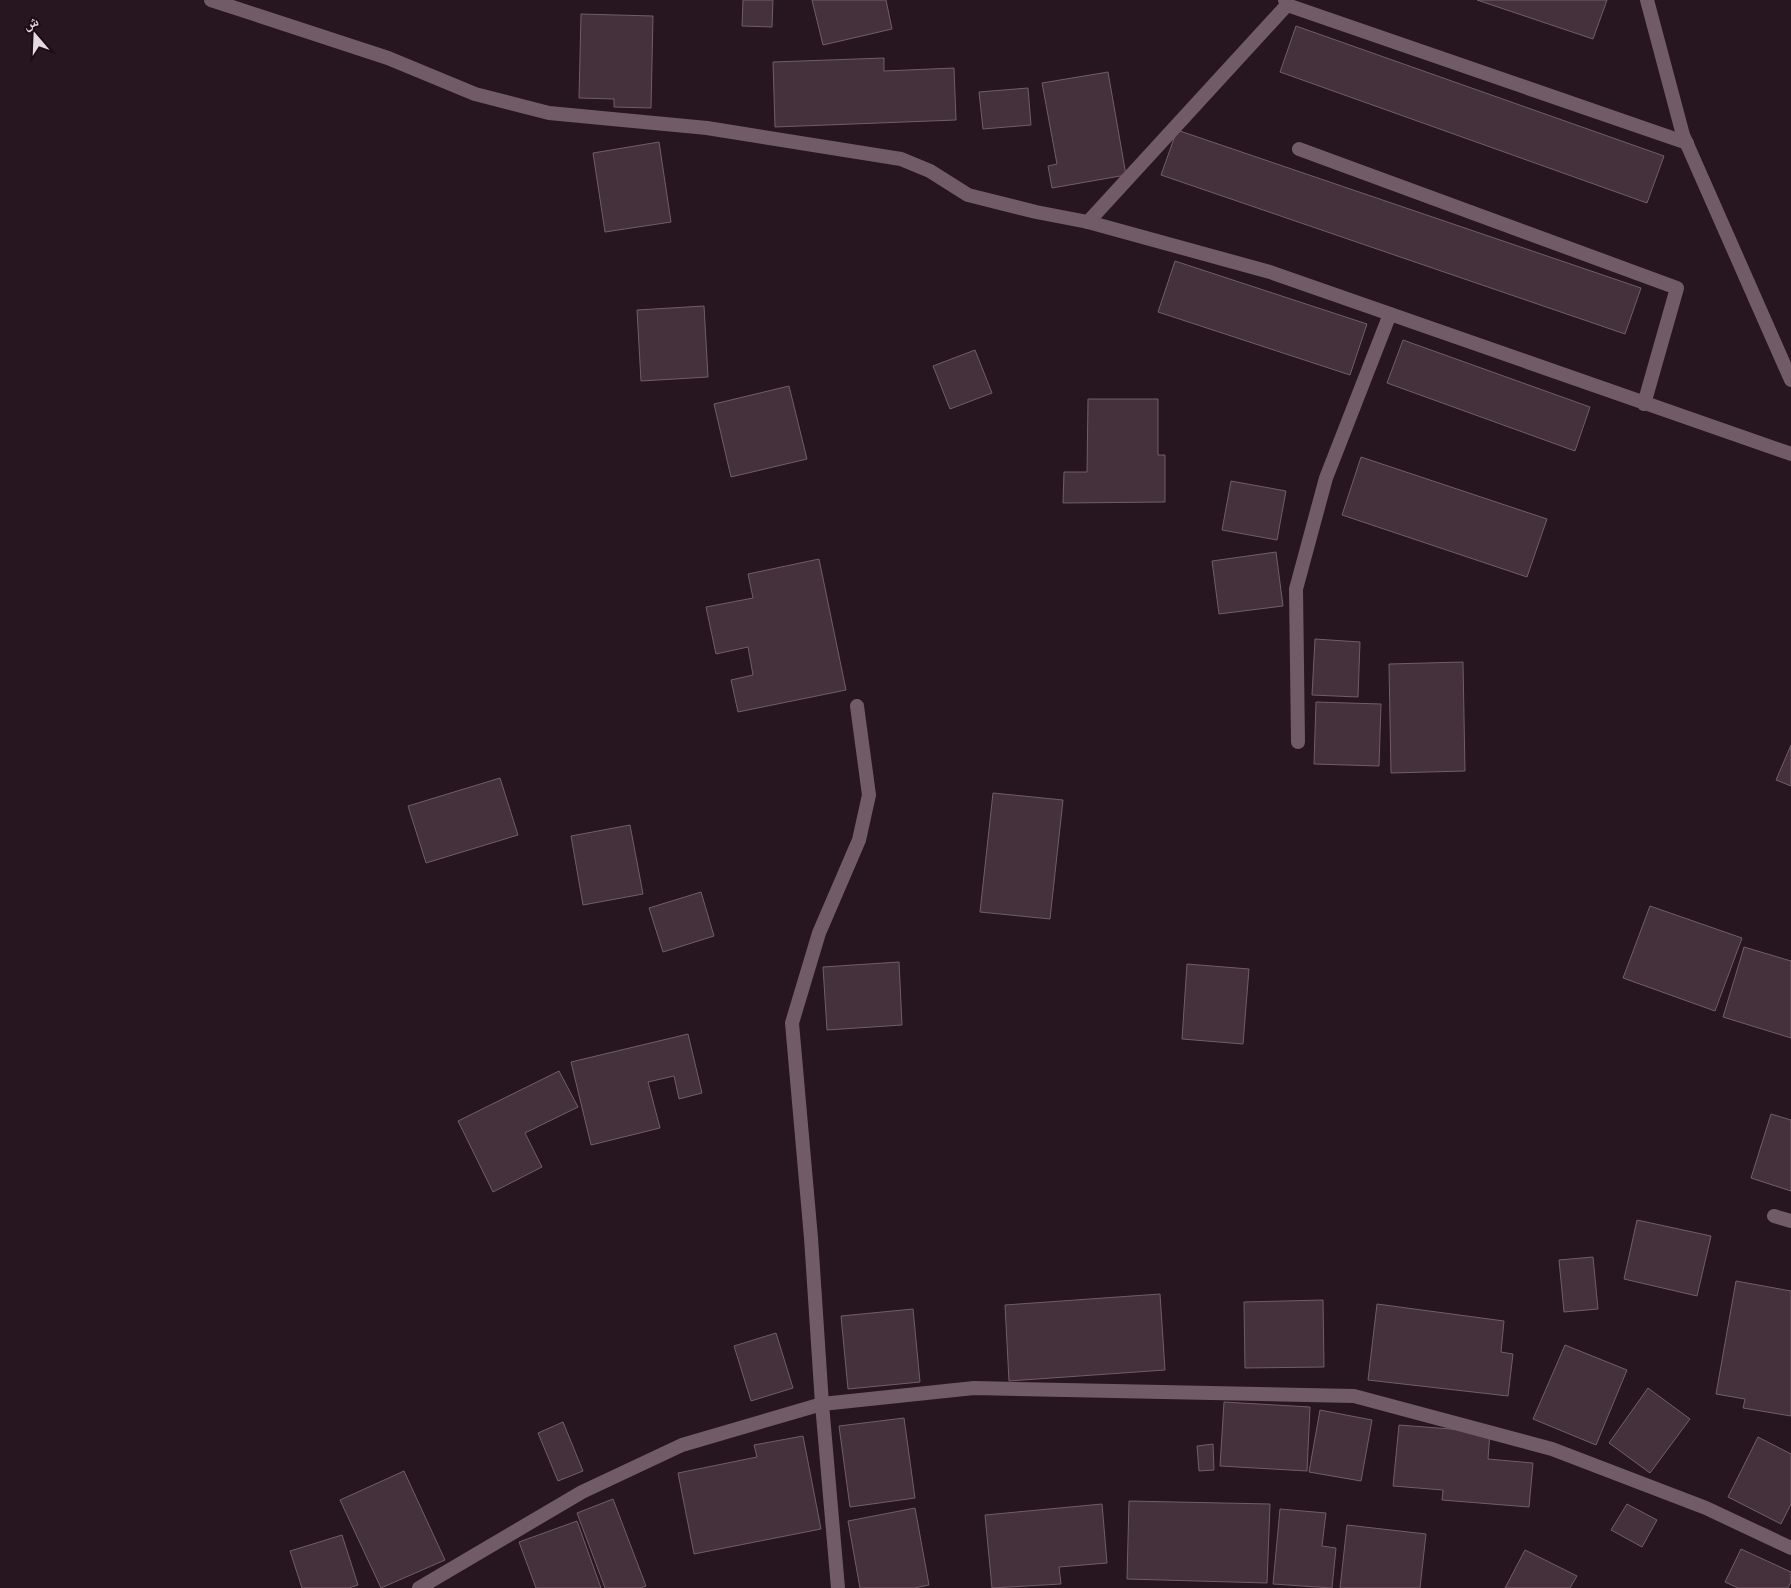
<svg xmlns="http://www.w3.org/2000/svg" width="1791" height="1588" font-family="Bitter,'Noto Naskh Arabic',serif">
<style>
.building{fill:#45313c;stroke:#725c68}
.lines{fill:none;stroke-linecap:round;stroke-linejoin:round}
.minor{stroke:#715b67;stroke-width:14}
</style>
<rect width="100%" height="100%" fill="#27151f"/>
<g class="building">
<polygon points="743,0 773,0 772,27 742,26"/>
<polygon points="812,0 886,0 892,29 823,45"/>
<polygon points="1477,0 1607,0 1593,39"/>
<polygon points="581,14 653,16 651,108 614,107 614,99 579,98"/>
<polygon points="1296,26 1664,156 1647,203 1280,72"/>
<polygon points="884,58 884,71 954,68 956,120 775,127 773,62"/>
<polygon points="1108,72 1126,175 1052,188 1048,166 1057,164 1042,83"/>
<polygon points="1028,88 1031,125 983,129 979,92"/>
<polygon points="1177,130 1641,288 1625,334 1161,175"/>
<polygon points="659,142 671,222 605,232 593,153"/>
<polygon points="1175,261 1367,324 1350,375 1158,312"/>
<polygon points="704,306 708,377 641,381 637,310"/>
<polygon points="1403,340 1590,407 1575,451 1387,383"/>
<polygon points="975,350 992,393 950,409 933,366"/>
<polygon points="789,386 807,459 731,477 714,404"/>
<polygon points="1088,399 1158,399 1158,455 1165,455 1165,502 1063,503 1064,472 1087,472"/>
<polygon points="1361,457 1547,519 1527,577 1342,515"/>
<polygon points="1231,481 1286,491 1277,540 1222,530"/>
<polygon points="1276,552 1283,606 1219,614 1212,561"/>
<polygon points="819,559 846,690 738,712 731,680 753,675 748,647 716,654 706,607 753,598 748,574"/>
<polygon points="1315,639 1360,642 1358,697 1312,695"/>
<polygon points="1463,662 1465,771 1391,773 1389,664"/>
<polygon points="1316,702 1381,704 1379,766 1314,764"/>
<polygon points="1791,745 1791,786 1776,780"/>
<polygon points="500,778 518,835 426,863 408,806"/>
<polygon points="993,793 1063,800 1050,919 980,912"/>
<polygon points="630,825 643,894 583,905 571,836"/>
<polygon points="701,892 714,936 663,952 649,908"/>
<polygon points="1650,906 1742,938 1715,1011 1623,978"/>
<polygon points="1744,947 1791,961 1791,1038 1723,1017"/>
<polygon points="899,962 902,1025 827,1030 823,967"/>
<polygon points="1187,964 1249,969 1243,1044 1182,1039"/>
<polygon points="688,1034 702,1093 679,1099 674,1076 648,1082 660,1128 591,1145 571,1062"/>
<polygon points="559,1071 578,1107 525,1133 542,1167 493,1192 458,1121"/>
<polygon points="1771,1114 1791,1120 1791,1191 1751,1178"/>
<polygon points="1637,1220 1711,1236 1697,1296 1624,1279"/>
<polygon points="1593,1257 1598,1309 1564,1312 1559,1260"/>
<polygon points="1736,1281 1791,1291 1791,1416 1743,1408 1745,1399 1716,1394"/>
<polygon points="1160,1294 1165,1370 1009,1381 1005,1305"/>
<polygon points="1323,1300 1324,1367 1245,1368 1244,1302"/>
<polygon points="1377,1304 1504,1321 1501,1352 1513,1354 1508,1396 1368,1380"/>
<polygon points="913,1309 920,1382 848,1389 841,1316"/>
<polygon points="776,1333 793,1388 751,1401 734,1346"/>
<polygon points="1565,1345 1627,1370 1596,1445 1533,1419"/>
<polygon points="1648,1388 1690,1419 1650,1473 1609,1443"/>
<polygon points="1224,1402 1310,1407 1307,1471 1220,1466"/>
<polygon points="1320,1410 1372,1420 1361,1481 1309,1472"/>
<polygon points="904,1418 915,1498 850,1507 839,1426"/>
<polygon points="563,1422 583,1471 558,1481 538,1433"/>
<polygon points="1399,1425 1490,1432 1488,1459 1533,1463 1529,1507 1442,1500 1443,1490 1393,1486"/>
<polygon points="803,1436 821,1529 694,1554 678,1473 757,1457 754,1445"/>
<polygon points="1758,1437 1791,1454 1791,1504 1781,1524 1728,1497"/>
<polygon points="1213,1444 1214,1470 1199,1471 1197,1446"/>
<polygon points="404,1471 445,1560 381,1588 340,1500"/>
<polygon points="613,1499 646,1586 641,1588 605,1588 577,1513"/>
<polygon points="1129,1501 1270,1504 1267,1583 1127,1579"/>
<polygon points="1102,1504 1107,1563 1059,1567 1061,1584 992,1588 985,1515"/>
<polygon points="1627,1504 1657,1520 1642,1547 1611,1530"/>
<polygon points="915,1508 929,1585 914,1588 860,1588 848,1521"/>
<polygon points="1280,1509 1326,1513 1322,1546 1336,1548 1332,1588 1273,1584"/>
<polygon points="577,1521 601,1588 536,1588 519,1542"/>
<polygon points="1347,1525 1426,1534 1420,1588 1340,1588"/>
<polygon points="342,1535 358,1585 349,1588 302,1588 290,1551"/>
<polygon points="1741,1549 1791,1572 1791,1582 1788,1588 1738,1588 1725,1582"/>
<polygon points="1525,1550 1577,1576 1570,1588 1505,1588"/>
</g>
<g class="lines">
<g class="minor">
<polyline points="211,0 388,58 475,94 549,113 707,128 901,159 930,171 968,195 1036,212 1088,222 1270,272 1791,454"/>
<polyline points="1285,0 1287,5 1687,143"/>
<polyline points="1647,0 1683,135 1791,380"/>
<polyline points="1299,149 1677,288 1644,404"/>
<polyline points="1088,222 1287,5"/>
<polyline points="1298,742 1296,589 1326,478 1390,314"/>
<polyline points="1774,1216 1791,1221"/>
<polyline points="419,1588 582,1492 682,1445 822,1404 974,1388 1354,1396 1552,1449 1706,1508 1791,1548"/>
<polyline points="838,1588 822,1404 811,1238 792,1023 819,933 859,840 869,795 857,706"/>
</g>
</g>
<g transform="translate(35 35) rotate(341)" stroke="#1d0c16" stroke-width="4" paint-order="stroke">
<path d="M0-4L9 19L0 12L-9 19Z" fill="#e5d8df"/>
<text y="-8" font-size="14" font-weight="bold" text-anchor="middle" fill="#e5d8df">ش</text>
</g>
</svg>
